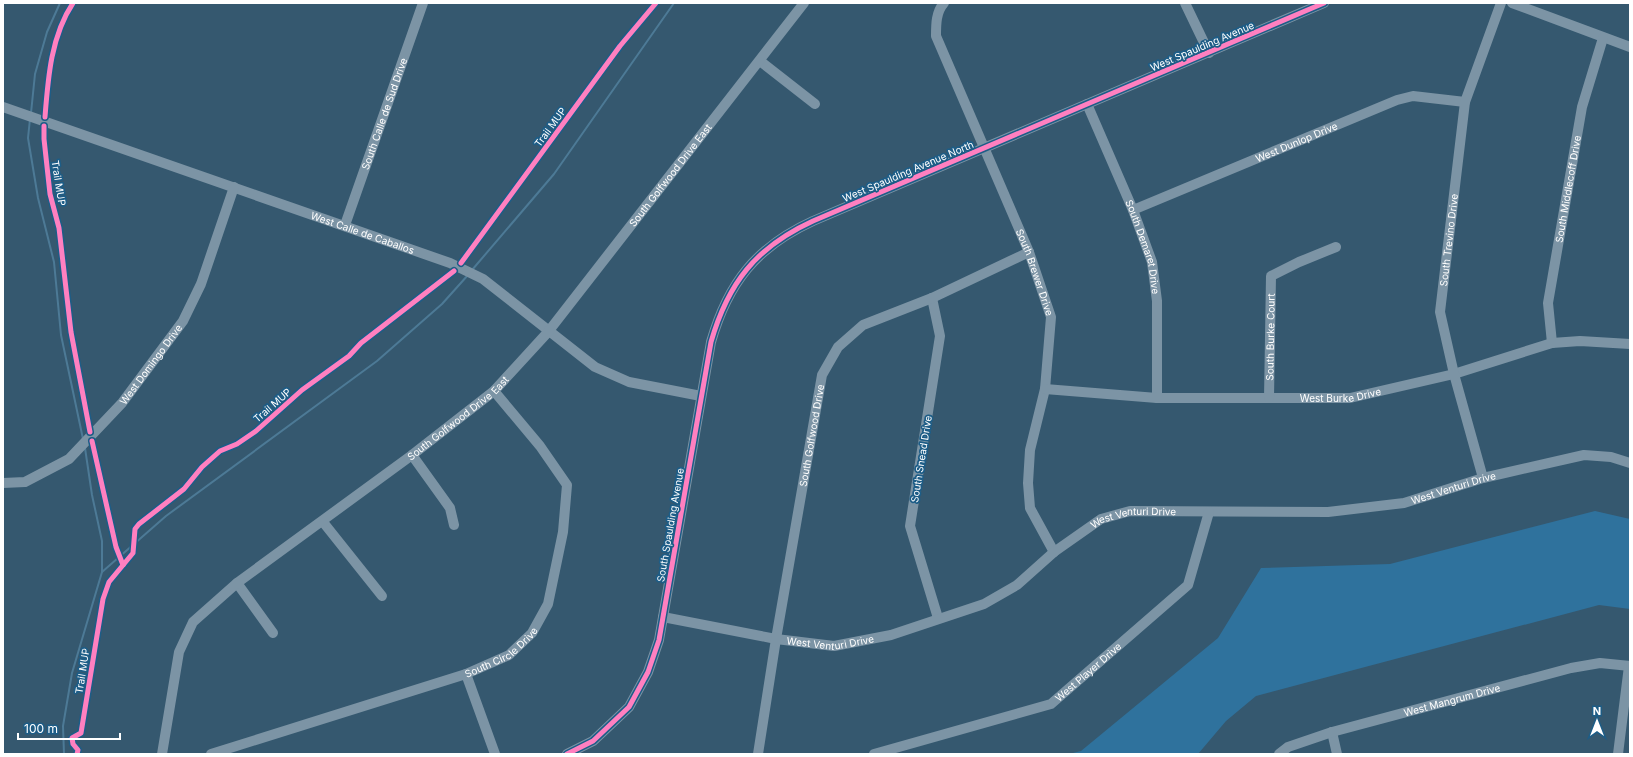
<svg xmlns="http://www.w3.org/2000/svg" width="1633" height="757" font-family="Inter,sans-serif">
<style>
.green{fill:#2f729d}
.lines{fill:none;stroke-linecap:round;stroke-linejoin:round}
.stream{stroke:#4d7a96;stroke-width:2}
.minor{stroke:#7c94a5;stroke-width:10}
.cycleway-casing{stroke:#1d5d87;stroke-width:8}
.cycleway{stroke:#ff80c0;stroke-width:5}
.labels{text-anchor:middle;stroke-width:3.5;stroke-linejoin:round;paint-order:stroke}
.street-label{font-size:10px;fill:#fff;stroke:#1d5d87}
</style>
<rect width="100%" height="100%" fill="#35586f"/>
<polygon class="green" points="1595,511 1630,519 1630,609 1599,605 1256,696 1226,721 1198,754 1069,754 1081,751 1218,638 1261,568 1390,564"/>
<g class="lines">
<g class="stream">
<polyline points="31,113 35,74 47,32 60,3"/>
<polyline points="30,119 28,138 38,198 54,262 61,335 83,439"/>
<polyline points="472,270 554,174 674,3"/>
<polyline points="85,448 92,495 102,541 102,572"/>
<polyline points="64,754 63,726 72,673 102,572 166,516 377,361 442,304 468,275"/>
</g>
<g class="minor">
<path id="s1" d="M944,3C936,12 936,24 936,36L1029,252L1051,317L1045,389L1030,450L1028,483L1030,508L1054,552"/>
<polyline points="1185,3 1209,53"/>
<polyline points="1512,3 1630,47"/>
<polyline points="760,61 815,104"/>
<path id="s2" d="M1087,104L1133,210L1152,262L1157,301V398"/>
<path id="s3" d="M3,107L450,263L483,279L595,367L629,382L701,396"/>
<path id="s4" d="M1133,210L1397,100L1413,96L1465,102"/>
<path id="s5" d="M345,225L423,3"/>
<polyline points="932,298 940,336 910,526 938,618"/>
<path id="s6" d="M1552,343L1548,303L1582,107L1603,38"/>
<path id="s7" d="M1045,389L1157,398H1350L1454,374L1552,343L1580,341L1630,344"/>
<path id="s8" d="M1269,398L1271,276L1299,262L1336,247"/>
<polyline points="412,455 450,508 454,525"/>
<path id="s9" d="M1483,478L1454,374L1440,312L1465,102L1501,3"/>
<path id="s10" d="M3,483L25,482L69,459L122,403L183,321L201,284L234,187"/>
<polyline points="323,522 382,596"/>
<polyline points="237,583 273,633"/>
<path id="s11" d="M663,617L776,639L834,646L891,635L984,604L1017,585L1054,552L1101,519L1130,511L1328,512L1404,503L1483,478L1584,455L1611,457L1630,463"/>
<polyline points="466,674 495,754"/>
<polyline points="1332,732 1337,754"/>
<path id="s12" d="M162,754L179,652L193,622L237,583L412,455L494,391L548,332L804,3"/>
<path id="s13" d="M211,754L466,674L509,655L532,633L548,604L563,532L567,485L540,446L494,391"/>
<path d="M567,754L593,741L629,707L648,672L659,640L711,342C728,283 756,247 813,221L1324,3"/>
<path id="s14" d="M758,754L776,639L822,375L838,347L863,325L932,298L1029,252"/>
<path id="s15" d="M874,754L1051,704L1188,585L1209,512"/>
<path id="s16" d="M1279,754L1288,747L1332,732L1571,668L1600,663L1630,666"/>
<polyline points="1618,754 1629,666"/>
</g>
<defs>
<g id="cycleway">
<path d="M45,117C48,78 51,36 73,3"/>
<polyline points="44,126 44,139 50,194 59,228 71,332 90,432"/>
<polyline points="461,263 620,46 656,3"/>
<polyline points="92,441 116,547 123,565"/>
<polyline points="77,754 78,750 73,744 72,738 81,733 103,599 109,582 133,553 135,529 139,524 184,489 202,467 220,451 237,444 256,431 302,390 349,356 361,343 454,271"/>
<path d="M567,754L593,741L629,707L648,672L659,640L711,342C728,283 756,247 813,221L1324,3"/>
</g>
</defs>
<use href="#cycleway" class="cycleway-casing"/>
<use href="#cycleway" class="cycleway"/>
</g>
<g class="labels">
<g class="street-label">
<text transform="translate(1202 46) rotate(-23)" y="4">West Spaulding Avenue</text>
<text dy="4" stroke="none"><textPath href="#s5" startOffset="118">South Calle de Sud Drive</textPath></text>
<text transform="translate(550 127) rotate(-54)" y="4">Trail MUP</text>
<text dy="4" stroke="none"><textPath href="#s4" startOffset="177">West Dunlop Drive</textPath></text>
<text transform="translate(908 171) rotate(-23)" y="4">West Spaulding Avenue North</text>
<text dy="4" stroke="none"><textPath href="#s12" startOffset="795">South Golfwood Drive East</textPath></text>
<text transform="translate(59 183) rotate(81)" y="4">Trail MUP</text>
<text dy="4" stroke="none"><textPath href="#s6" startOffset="156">South Middlecoff Drive</textPath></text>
<text dy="4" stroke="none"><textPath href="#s3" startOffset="381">West Calle de Caballos</textPath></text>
<text dy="4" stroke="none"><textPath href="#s9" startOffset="244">South Trevino Drive</textPath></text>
<text dy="4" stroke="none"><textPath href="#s2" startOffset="154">South Demaret Drive</textPath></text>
<text dy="4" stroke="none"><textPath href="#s1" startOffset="291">South Brewer Drive</textPath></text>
<text dy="4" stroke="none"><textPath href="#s8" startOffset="61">South Burke Court</textPath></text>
<text dy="4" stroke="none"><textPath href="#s10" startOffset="197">West Domingo Drive</textPath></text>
<text dy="4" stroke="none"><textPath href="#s7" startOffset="296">West Burke Drive</textPath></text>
<text transform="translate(272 405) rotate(-41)" y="4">Trail MUP</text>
<text dy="4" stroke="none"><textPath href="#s12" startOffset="471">South Golfwood Drive East</textPath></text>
<text dy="4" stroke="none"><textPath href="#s14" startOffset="323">South Golfwood Drive</textPath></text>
<text transform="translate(921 459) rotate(-81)" y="4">South Snead Drive</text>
<text dy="4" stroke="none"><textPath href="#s11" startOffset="831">West Venturi Drive</textPath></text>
<text dy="4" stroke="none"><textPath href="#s11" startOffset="507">West Venturi Drive</textPath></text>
<text transform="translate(670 525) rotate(-80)" y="4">South Spaulding Avenue</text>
<text dy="4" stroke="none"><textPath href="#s11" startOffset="170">West Venturi Drive</textPath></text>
<text dy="4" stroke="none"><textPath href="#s13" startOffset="309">South Circle Drive</textPath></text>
<text transform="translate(82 671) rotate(-81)" y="4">Trail MUP</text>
<text dy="4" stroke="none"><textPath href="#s15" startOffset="233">West Player Drive</textPath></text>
<text dy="4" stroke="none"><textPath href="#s16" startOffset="182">West Mangrum Drive</textPath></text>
</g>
</g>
<rect width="1633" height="757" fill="none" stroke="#ffffff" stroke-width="8"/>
<g transform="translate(1597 721)" stroke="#1d5d87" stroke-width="3" paint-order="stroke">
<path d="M0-3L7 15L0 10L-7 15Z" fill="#ffffff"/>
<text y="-6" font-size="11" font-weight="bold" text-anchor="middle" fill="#ffffff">N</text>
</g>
<path d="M18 733v6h102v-6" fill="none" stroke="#ffffff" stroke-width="2"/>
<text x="24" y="733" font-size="12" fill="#ffffff" stroke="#1d5d87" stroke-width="3" paint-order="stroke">100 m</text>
</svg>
